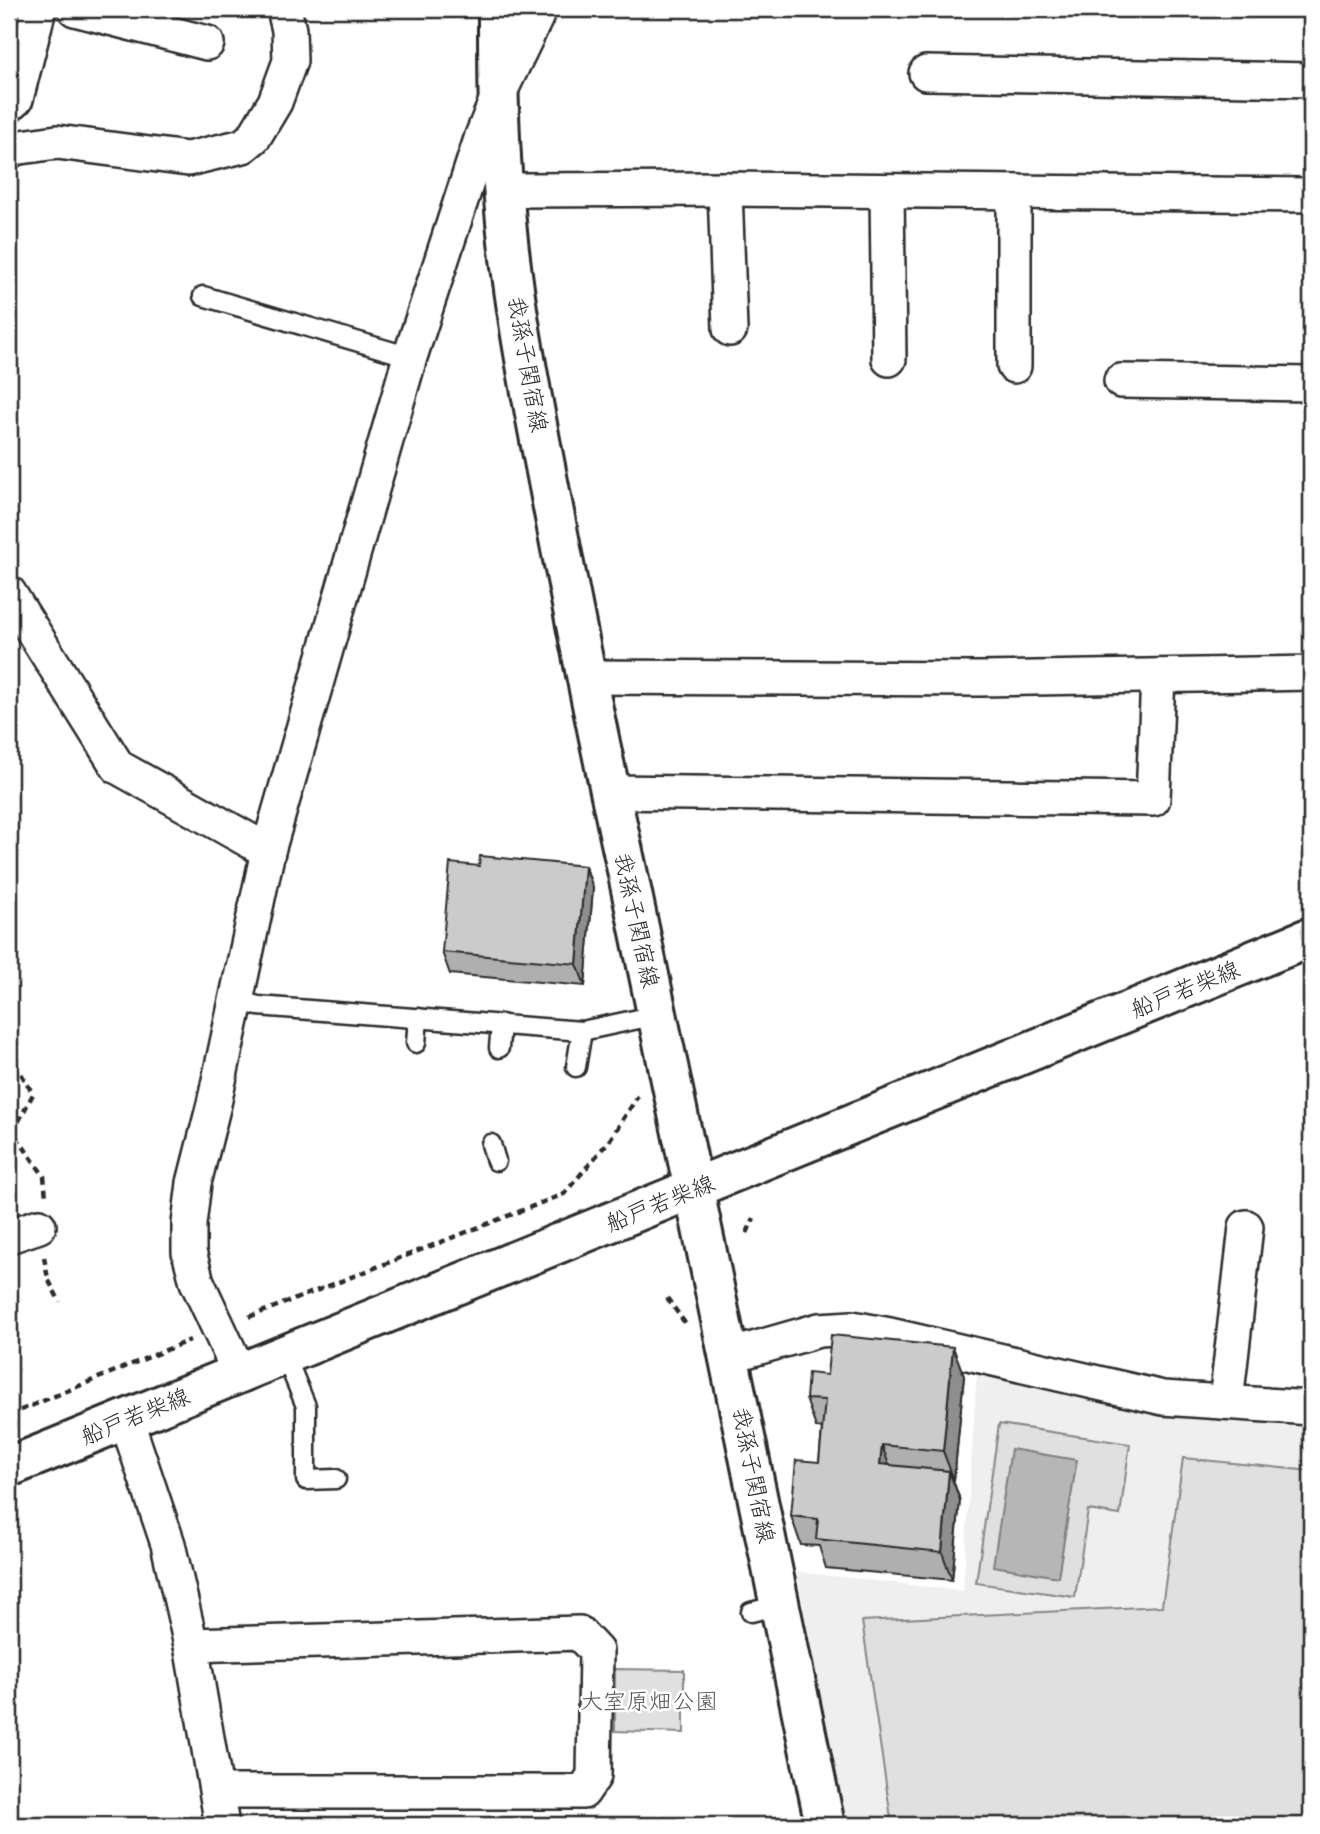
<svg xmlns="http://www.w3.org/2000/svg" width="1320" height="1834" font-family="Itim,'Klee One',sans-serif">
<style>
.built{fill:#efefef}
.green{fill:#e0e0e0;stroke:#868686;stroke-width:2}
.water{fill:#b6b6b6;stroke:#7e7e7e;stroke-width:2}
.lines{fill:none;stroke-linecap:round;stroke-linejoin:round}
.lane-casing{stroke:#2b2b2b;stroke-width:23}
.street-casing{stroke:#2b2b2b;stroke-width:38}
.secondary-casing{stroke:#2b2b2b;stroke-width:44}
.primary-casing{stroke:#2b2b2b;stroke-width:44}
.path{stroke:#2b2b2b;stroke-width:4.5;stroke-dasharray:7 5;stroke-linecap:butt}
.lane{stroke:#fff;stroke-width:18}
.street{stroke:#fff;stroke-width:33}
.secondary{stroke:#fff;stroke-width:38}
.primary{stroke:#fff;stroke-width:38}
.wall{fill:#afafaf;stroke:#2b2b2b;stroke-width:2}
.shaded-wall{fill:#8e8e8e;stroke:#2b2b2b;stroke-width:2}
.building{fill:#cbcbcb;stroke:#2b2b2b;stroke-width:2}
.labels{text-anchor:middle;stroke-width:5;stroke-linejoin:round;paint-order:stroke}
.street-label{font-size:23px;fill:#2b2b2b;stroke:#fff}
.park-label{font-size:23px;fill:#585858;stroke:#fff}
</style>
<rect width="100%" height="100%" fill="#fff"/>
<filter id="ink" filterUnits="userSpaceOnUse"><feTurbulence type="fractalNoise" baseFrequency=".0143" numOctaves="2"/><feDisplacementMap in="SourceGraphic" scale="14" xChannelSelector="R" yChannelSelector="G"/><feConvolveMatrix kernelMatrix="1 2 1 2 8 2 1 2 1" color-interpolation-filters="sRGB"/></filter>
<g filter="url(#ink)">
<polygon class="built" points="977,1371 1153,1415 1311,1425 1311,1825 844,1825 797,1572 963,1591"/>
<g class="green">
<polygon points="999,1424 1130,1444 1120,1515 1088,1510 1075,1597 976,1583"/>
<polygon points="1183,1458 1311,1471 1311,1825 892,1825 862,1621 1162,1606"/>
<polygon points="615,1669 684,1670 684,1733 615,1731"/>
</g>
<polygon class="water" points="1011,1449 1077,1460 1058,1577 993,1566"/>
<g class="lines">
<defs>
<g id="lane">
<polyline points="203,296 410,357"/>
<polyline points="236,1000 258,1006 582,1031 657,1015"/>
<polyline points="416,1043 418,1018"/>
<polyline points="499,1048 501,1024"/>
<polyline points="576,1067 582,1031"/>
<polyline points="491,1144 496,1161"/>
<polyline points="285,1355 306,1406 306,1480 336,1479"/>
<polyline points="751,1612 780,1605"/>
</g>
<g id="street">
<polyline points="75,9 207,43"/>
<polyline points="926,73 1311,80"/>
<polyline points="9,105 16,99 39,9"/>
<polyline points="9,152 14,148 57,142 188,159 243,146 254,137 275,102 290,61 289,30 284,9"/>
<polyline points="503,188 521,190 725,189 1311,195"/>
<polyline points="725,189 730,329"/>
<polyline points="887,191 889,359"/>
<polyline points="1014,366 1014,192"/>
<polyline points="1121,381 1311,384"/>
<polyline points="9,593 118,767 268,851"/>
<polyline points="586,677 979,679 1311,673"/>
<polyline points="610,792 1153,799 1158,676"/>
<polyline points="9,1236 39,1226"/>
<polyline points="729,1356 819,1330 852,1328 890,1335 1163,1398 1311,1408"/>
<polyline points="240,1374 197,1282 189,1252 189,1224 194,1183 214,1104 268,851 410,357 482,136 498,96 540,9"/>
<polyline points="1226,1402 1246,1227"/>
<polyline points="126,1419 168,1544 191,1645 222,1825"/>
<polyline points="191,1645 579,1633 596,1651 594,1776 583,1792 217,1792"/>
</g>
<polyline id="secondary" points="9,1467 1311,937"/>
<path id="primary" d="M498,9C498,68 498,126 503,185C510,290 531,394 551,497C575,622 600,746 627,870C694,1188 760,1507 825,1825"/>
</defs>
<use href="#lane" class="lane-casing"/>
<use href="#street" class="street-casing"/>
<use href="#secondary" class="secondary-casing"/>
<use href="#primary" class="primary-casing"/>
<g class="path">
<polyline points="9,1053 33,1094 13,1132 44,1176 46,1197"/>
<polyline points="747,1233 754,1218"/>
<polyline points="44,1257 48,1279 60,1302"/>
<polyline points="667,1298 685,1323"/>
<polyline points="249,1317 564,1194 609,1141 638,1096"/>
<polyline points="9,1415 190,1340"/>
</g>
<use href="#lane" class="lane"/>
<use href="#street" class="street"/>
<use href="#secondary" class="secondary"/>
<use href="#primary" class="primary"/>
</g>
<g class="wall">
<polygon points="479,866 585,866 593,888 585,986 450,974 442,952"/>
<polygon points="827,1375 964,1376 954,1480 953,1480 960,1500 952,1580 826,1568 819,1546 801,1545 791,1516 819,1462 822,1428 816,1427 806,1399"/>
</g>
<g class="shaded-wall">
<polygon points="585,866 593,888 585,986 577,964"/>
<polygon points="953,1347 964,1376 954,1480 943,1451"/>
<polygon points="882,1445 892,1474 880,1464"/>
<polygon points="949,1471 960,1500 952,1580 942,1552"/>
</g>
<g class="building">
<polygon points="480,856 585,866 577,964 442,952 450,863 479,866"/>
<polygon points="831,1335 953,1347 943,1451 882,1445 880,1464 949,1471 942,1552 816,1539 818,1519 791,1516 796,1460 819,1462 825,1400 806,1399 808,1373 827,1375"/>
</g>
</g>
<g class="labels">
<g class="street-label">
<text transform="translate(528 364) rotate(80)" y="8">我孫子関宿線</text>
<text transform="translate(637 920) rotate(78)" y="8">我孫子関宿線</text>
<text transform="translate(1185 989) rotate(-22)" y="8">船戸若柴線</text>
<text transform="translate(660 1203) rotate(-22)" y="8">船戸若柴線</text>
<text transform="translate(135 1416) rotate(-22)" y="8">船戸若柴線</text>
<text transform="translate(754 1475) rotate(79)" y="8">我孫子関宿線</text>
</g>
<g class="park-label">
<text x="649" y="1709">大室原畑公園</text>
</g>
</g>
<rect width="1320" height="1834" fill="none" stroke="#fff" stroke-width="35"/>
<rect x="18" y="18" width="1285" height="1799" fill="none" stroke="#2b2b2b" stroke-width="2.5" filter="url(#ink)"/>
</svg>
